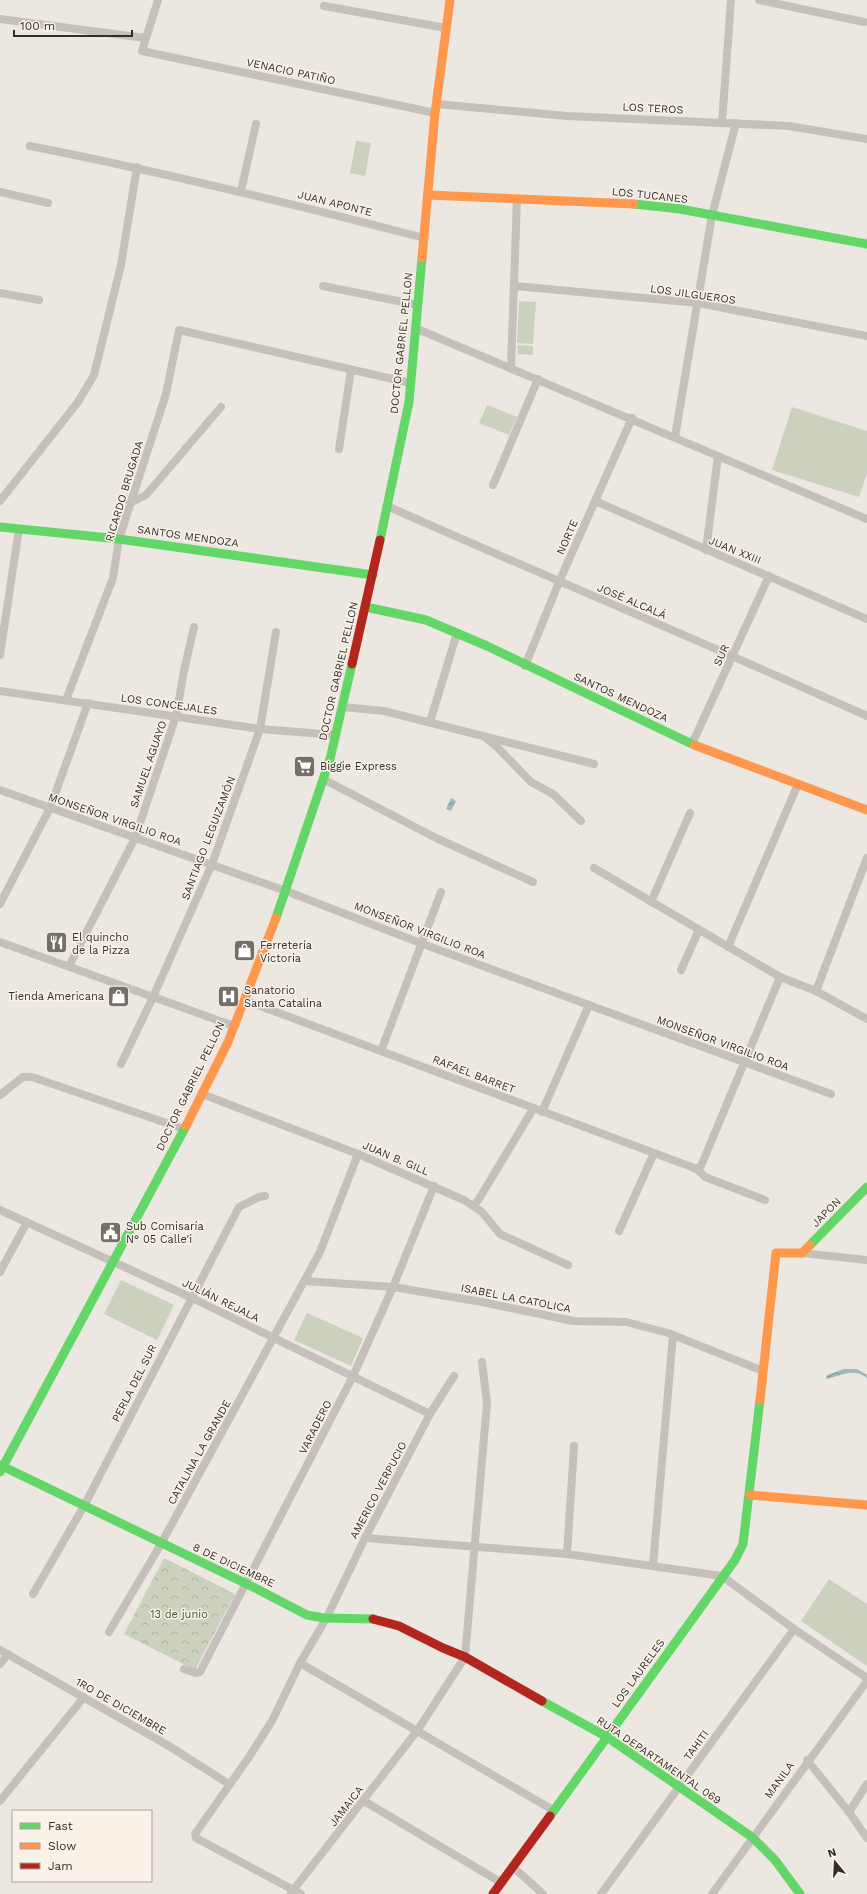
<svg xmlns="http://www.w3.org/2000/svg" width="867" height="1894" font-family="'Work Sans',sans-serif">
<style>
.grass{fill:#cbd1bc}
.park{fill:url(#park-crowns)}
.water{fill:url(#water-waves)}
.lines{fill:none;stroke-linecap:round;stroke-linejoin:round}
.street{stroke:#c5c0b9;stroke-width:8}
.fast{stroke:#63d668;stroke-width:9}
.slow{stroke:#ff974d;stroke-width:9}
.jam{stroke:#b3261e;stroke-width:9}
.labels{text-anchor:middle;stroke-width:3;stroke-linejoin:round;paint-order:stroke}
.street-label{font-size:11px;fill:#352d28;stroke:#f9f2e8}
.poi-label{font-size:11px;fill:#352d28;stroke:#f9f2e8;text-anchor:start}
.park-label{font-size:11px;fill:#41522d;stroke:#f9f2e8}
</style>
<defs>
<pattern id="park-crowns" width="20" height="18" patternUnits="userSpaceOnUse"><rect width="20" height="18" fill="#cbd1bc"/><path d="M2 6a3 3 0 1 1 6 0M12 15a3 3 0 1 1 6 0" fill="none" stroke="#afb4a2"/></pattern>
<pattern id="water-waves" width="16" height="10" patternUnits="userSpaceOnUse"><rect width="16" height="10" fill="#9ebabc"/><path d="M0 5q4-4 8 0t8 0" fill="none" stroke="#829899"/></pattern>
</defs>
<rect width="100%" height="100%" fill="#ece8e1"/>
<g class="grass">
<polygon points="356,141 371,143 365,176 350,173"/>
<polygon points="519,301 536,302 533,344 517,343"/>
<polygon points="518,345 533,346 533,355 517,354"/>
<polygon points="487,405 517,417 509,435 479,423"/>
<polygon points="792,407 867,431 867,473 859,497 772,470"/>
<polygon points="121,1280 174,1305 157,1340 104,1314"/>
<polygon points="307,1313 363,1338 351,1366 294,1340"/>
<polygon points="829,1579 867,1604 867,1666 801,1621"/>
</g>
<polygon class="park" points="164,1558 235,1594 195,1670 124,1634"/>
<g class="water">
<polygon points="451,798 456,801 451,811 446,809"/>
<path d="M844,1369H857L867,1375V1378C854,1367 840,1376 826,1379L827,1375Z"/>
</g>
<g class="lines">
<g class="street">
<polyline points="158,0 142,51 435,113"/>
<polyline points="759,0 864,22"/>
<polyline points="324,6 446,28"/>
<polyline points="0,19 145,38"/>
<polyline points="436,104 567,116 789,126 867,139"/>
<polyline points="722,123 731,0"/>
<path d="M30,146C163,172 293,204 424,238"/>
<polyline points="241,191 256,124"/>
<polyline points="0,192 48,203"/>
<polyline points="323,286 418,305"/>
<polyline points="515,286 698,303 867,336"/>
<polyline points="0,293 39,300"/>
<polyline points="415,328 867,519"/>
<polyline points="511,367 517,199"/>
<polyline points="675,437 712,215 736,123"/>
<polyline points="339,449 351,370"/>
<polyline points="493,485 538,379"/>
<polyline points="0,501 78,402 94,375 121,265 137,167"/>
<polyline points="595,501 867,619"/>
<polyline points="130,503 146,495 221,407"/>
<path d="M387,506C547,577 708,644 867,716"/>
<polyline points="706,550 718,456"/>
<polyline points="0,655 19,529"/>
<polyline points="525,666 559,582 632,418"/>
<polyline points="0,691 260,729 336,735"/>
<polyline points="66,700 113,578 119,539 166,394 179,330 410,383"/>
<polyline points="343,707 384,711 594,764"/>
<polyline points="430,722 457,633"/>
<polyline points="485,737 498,748 531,782 553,794 581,821"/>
<polyline points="692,744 769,576"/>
<polyline points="323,779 436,838 533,882"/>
<polyline points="0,790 286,891 423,944 831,1094"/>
<polyline points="594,868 780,977 816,991 867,1019"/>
<polyline points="651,902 690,813"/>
<polyline points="0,904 50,808 88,703"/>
<polyline points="0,942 234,1026"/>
<polyline points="728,947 798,784"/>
<polyline points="69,966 135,838 176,716 184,671 194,627"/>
<polyline points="681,970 699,930"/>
<polyline points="816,991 867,858"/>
<polyline points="244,1000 697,1169 705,1177 765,1200"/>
<polyline points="381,1051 441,892"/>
<polyline points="121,1064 153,997 212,864 260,729 276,632"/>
<polyline points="202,1094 358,1154 464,1200 482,1212 500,1234 568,1265"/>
<polyline points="0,1095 23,1077 32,1077 184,1129"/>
<polyline points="542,1112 589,1005"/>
<polyline points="697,1169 701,1166 780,977"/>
<polyline points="473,1206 479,1199 533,1109"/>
<polyline points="0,1210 190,1297 430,1414"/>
<polyline points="619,1231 654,1153"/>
<polyline points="802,1253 867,1260"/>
<polyline points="0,1272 27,1222"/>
<polyline points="305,1281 393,1287 482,1302 573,1321 626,1322 668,1333 763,1371"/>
<polyline points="365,1538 567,1554 722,1576 794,1629 867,1678"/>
<polyline points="567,1554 574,1446"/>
<polyline points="653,1565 673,1335"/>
<polyline points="33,1594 84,1506 239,1207 259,1197 265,1196"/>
<polyline points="109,1632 161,1544 320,1252 358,1154"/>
<polyline points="0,1650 169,1746 229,1784"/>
<polyline points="300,1663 553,1810"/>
<polyline points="0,1664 8,1654"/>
<polyline points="184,1669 196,1673 200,1672 353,1376 393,1287 434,1186"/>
<polyline points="807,1760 849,1812 867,1838"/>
<polyline points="0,1801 84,1697"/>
<polyline points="364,1801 502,1883"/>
<polyline points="849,1812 867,1784"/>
<polyline points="513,1867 543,1894"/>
<polyline points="291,1893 417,1731 465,1657 487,1403 482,1362"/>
<polyline points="301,1894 196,1838 195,1834 249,1757 272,1721 300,1663 327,1617 365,1538 430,1414 454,1376"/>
<polyline points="601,1894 794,1629"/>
<polyline points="712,1894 867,1681"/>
</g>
<g class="fast">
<polyline points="634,204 680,209 867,244"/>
<polyline points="0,527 119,539 373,575"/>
<polyline points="380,540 409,402 422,258"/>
<polyline points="366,607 426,620 487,646 694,745"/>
<polyline points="276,918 330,759 352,664"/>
<polyline points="810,1245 867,1187"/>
<polyline points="0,1465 253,1587 307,1615 324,1618 373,1619"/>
<polyline points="0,1472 186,1126"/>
<polyline points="542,1701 607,1737 752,1837 775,1860 800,1894"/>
<polyline points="550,1816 735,1560 743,1544 760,1400"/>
</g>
<g class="slow">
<polyline points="428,195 634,204"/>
<polyline points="422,258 435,113 450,0"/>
<polyline points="694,745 867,810"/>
<polyline points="186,1126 228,1042 276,918"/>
<polyline points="760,1400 776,1253 802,1253 810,1245"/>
<polyline points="750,1495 867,1505"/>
</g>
<g class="jam">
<polyline points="352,664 380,540"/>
<polyline points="373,1619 399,1626 443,1648 465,1657 542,1701"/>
<polyline points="493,1894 550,1816"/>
</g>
</g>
<defs>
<symbol id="supermarket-square" viewBox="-11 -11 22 22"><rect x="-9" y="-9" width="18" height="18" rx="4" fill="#756e69" stroke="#f9f2e8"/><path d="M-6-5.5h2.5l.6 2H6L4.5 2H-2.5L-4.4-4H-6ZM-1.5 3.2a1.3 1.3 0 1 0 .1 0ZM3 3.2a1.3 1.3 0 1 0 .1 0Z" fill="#fff"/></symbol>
<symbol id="restaurant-square" viewBox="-11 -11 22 22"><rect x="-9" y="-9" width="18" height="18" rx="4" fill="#756e69" stroke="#f9f2e8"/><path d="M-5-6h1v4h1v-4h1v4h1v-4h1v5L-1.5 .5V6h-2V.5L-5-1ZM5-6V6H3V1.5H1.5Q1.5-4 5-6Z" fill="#fff"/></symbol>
<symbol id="shop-square" viewBox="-11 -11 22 22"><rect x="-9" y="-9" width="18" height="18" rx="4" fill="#756e69" stroke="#f9f2e8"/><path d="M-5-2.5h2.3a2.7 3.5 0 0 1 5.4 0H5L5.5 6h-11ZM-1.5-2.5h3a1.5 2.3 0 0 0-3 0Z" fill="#fff"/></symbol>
<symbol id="hospital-square" viewBox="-11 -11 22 22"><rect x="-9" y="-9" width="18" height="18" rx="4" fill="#756e69" stroke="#f9f2e8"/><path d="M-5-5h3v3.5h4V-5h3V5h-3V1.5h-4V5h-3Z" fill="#fff"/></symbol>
<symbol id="civic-square" viewBox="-11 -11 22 22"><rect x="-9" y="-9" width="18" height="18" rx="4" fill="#756e69" stroke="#f9f2e8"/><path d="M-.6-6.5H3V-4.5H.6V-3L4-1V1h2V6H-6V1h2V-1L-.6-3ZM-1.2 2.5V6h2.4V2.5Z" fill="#fff"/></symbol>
</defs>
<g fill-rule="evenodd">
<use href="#supermarket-square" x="292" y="754" width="25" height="25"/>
<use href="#restaurant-square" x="44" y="930" width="25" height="25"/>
<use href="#shop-square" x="232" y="938" width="25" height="25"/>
<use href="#shop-square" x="106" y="984" width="25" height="25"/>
<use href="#hospital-square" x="216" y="984" width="25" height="25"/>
<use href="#civic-square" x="98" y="1220" width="25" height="25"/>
</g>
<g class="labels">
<g class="street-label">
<text transform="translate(291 71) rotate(12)" y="4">VENACIO PATIÑO</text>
<text transform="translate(653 108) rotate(3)" y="4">LOS TEROS</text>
<text transform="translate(650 195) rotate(6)" y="4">LOS TUCANES</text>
<text transform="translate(335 203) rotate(14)" y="4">JUAN APONTE</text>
<text transform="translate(693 294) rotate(8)" y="4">LOS JILGUEROS</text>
<text transform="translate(401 343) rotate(-84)" y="4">DOCTOR GABRIEL PELLON</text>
<text transform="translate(124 491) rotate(-73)" y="4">RICARDO BRUGADA</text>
<text transform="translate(188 536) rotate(8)" y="4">SANTOS MENDOZA</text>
<text transform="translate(567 537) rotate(-66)" y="4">NORTE</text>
<text transform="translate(735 550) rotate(22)" y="4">JUAN XXIII</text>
<text transform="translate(632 601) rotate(23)" y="4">JOSÉ ALCALÁ</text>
<text transform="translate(721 655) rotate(-65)" y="4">SUR</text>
<text transform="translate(338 671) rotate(-77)" y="4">DOCTOR GABRIEL PELLON</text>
<text transform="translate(621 697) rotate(25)" y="4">SANTOS MENDOZA</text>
<text transform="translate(169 704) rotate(8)" y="4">LOS CONCEJALES</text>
<text transform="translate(148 764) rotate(-71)" y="4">SAMUEL AGUAYO</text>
<text transform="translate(115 819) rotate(19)" y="4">MONSEÑOR VIRGILIO ROA</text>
<text transform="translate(208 838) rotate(-69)" y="4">SANTIAGO LEGUIZAMÓN</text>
<text transform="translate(420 930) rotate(21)" y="4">MONSEÑOR VIRGILIO ROA</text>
<text transform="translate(723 1043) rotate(20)" y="4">MONSEÑOR VIRGILIO ROA</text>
<text transform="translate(474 1074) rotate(21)" y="4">RAFAEL BARRET</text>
<text transform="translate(190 1086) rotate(-64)" y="4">DOCTOR GABRIEL PELLON</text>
<text transform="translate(396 1158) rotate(23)" y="4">JUAN B. GILL</text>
<text transform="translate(826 1212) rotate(-45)" y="4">JAPON</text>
<text transform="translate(516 1298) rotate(11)" y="4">ISABEL LA CATOLICA</text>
<text transform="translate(221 1300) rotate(26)" y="4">JULIÁN REJALA</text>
<text transform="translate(134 1383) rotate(-63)" y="4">PERLA DEL SUR</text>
<text transform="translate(315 1427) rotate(-63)" y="4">VARADERO</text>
<text transform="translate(199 1452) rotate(-61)" y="4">CATALINA LA GRANDE</text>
<text transform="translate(378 1490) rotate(-62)" y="4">AMERICO VERPUCIO</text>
<text transform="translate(234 1565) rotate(25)" y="4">8 DE DICIEMBRE</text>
<text transform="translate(638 1673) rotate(-54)" y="4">LOS LAURELES</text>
<text transform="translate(121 1706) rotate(30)" y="4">1RO DE DICIEMBRE</text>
<text transform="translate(696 1745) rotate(-54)" y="4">TAHITI</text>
<text transform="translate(659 1760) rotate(34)" y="4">RUTA DEPARTAMENTAL 069</text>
<text transform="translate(779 1780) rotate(-54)" y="4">MANILA</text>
<text transform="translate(346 1806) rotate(-52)" y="4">JAMAICA</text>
</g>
<g class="poi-label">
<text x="320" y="770">Biggie Express</text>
<text x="72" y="941">El quincho<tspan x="72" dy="13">de la Pizza</tspan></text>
<text x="260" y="949">Ferretería<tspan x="260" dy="13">Victoria</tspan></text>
<text x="244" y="994">Sanatorio<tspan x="244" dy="13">Santa Catalina</tspan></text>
<text x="104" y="1000" text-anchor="end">Tienda Americana</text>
<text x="126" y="1230">Sub Comisaría<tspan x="126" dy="13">N° 05 Calle'i</tspan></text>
</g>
<g class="park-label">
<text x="179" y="1618">13 de junio</text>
</g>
</g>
<rect x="12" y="1810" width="140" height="72" fill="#f9f2e8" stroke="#aba39b"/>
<rect x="20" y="1823" width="20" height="6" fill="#63d668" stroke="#aba39b"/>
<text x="48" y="1830" font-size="12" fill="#352d28">Fast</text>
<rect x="20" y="1843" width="20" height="6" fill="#ff974d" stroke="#aba39b"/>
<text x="48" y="1850" font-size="12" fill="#352d28">Slow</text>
<rect x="20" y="1863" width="20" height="6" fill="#b3261e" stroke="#aba39b"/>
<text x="48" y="1870" font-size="12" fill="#352d28">Jam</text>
<g transform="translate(835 1862) rotate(342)" stroke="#f9f2e8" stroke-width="3" paint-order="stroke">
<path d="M0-3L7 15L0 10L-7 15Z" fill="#352d28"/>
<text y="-6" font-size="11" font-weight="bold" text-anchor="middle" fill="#352d28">N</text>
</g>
<path d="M14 30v6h118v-6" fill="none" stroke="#352d28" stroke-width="2"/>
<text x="20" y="30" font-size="12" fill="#352d28" stroke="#f9f2e8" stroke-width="3" paint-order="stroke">100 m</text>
</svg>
